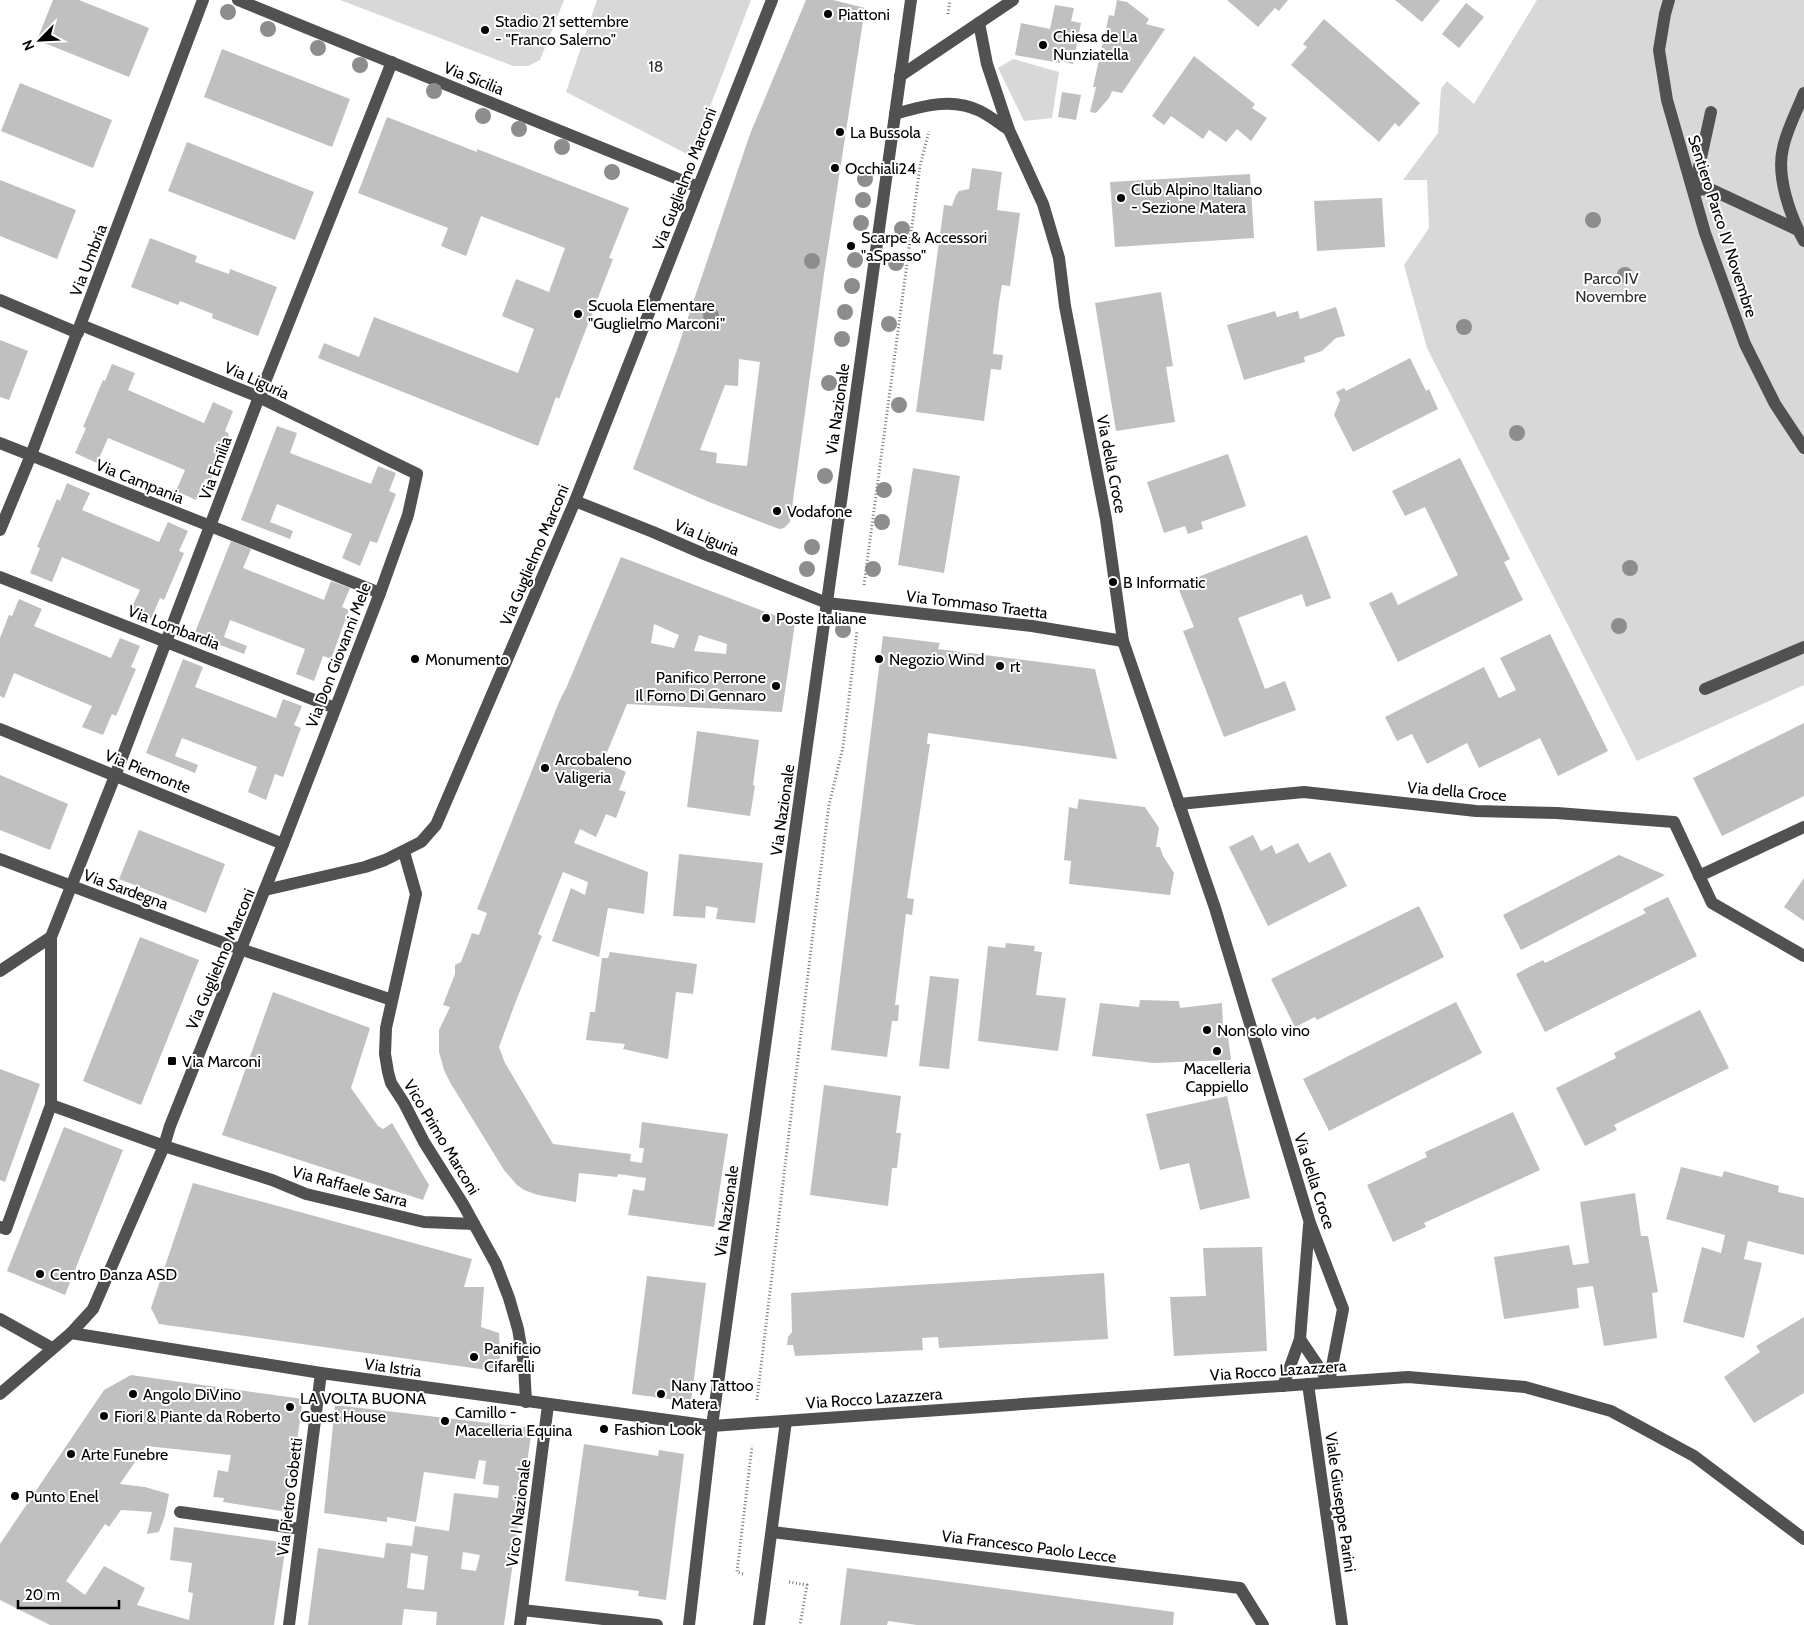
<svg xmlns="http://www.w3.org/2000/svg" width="1804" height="1625" font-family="Cabin,sans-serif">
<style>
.green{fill:#d8d8d8}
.building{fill:#c0c0c0;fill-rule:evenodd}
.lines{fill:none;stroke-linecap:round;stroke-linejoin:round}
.path{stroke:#737373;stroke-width:3;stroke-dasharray:1 2.5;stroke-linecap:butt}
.minor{stroke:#515151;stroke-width:12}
.tree{fill:#8d8d8d}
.poi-dot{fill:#000;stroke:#fff;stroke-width:2}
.labels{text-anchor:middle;stroke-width:4;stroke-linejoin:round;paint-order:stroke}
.poi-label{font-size:16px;fill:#000;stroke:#fff;text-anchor:start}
.park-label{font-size:16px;fill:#2f2f2f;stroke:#fff}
.street-label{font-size:16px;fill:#000;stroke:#fff}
</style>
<rect width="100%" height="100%" fill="#fff"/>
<g class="green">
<polygon points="340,0 564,0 540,60 528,66 513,66"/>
<polygon points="597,0 751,0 691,156 566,92"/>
<polygon points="1537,0 1804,0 1804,685 1637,761 1427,348 1404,265 1429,228 1427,180 1403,180 1438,133 1441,89 1447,81 1474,104"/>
<polygon points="1013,59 1059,72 1052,118 1024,121 998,68"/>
</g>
<g class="building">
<polygon points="53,0 79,0 149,28 129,77 37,40"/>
<path d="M806,0H833L865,8L824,274L790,522L784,528L779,529L709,502L633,469L677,350L750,134ZM739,359L760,362L747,466L716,463L717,453L700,450L725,385L738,386Z"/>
<polygon points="1117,0 1127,2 1149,19 1146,24 1165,29 1122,93 1112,91 1109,98 1096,113 1090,112 1096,87 1093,87 1109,15 1114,16"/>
<polygon points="1227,0 1288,0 1279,11 1275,8 1258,27"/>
<polygon points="1395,0 1440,0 1422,22"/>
<polygon points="1466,3 1484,17 1459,48 1442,34"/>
<polygon points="1055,5 1074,8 1071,21 1081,23 1073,64 1060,61 1060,63 1015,55 1021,23 1050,29"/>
<polygon points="1324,19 1420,103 1399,127 1395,123 1379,142 1291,65 1307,47 1303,44"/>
<polygon points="222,49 350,99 332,147 204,97"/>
<polygon points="1194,56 1255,104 1252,108 1267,118 1251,141 1237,129 1226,142 1209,130 1203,139 1171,116 1164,125 1152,116"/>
<polygon points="20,83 112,120 93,168 1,131"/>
<polygon points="1062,92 1081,95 1076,120 1058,117"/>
<polygon points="387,117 477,152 477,149 629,208 609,258 613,259 559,399 556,397 538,446 318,358 324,343 359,357 374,317 518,373 534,329 502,316 516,279 549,292 565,248 481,216 466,256 441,246 448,228 358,193"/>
<polygon points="187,142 314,192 295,240 168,191"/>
<polygon points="972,168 1002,172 997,210 1020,213 1010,286 1002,285 999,302 993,354 1003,355 1001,370 991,369 984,421 916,412 944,205 952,206 956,195 959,191 969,189"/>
<polygon points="1250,174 1254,238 1115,247 1110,182"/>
<polygon points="0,180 76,210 57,259 0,236"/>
<polygon points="1382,198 1385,247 1317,251 1314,201"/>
<polygon points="150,238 197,256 195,262 229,274 230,269 277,287 258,336 212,318 213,314 180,301 178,305 131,287"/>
<polygon points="1161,292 1173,366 1166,367 1175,422 1116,431 1095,303"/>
<polygon points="1336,307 1345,336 1336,338 1322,351 1304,357 1305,362 1244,380 1227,325 1275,311 1277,317 1298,311 1300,319"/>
<polygon points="0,340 28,351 9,400 0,397"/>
<polygon points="1410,358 1426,391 1429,389 1438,409 1353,452 1334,415 1340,400 1336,392 1344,388 1346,391"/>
<polygon points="112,364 135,373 128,390 204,423 213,402 233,411 225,431 229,434 210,481 205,479 196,500 176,491 185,470 108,438 97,463 75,453 86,428 83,427 103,380 105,381"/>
<polygon points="277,426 297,433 290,453 371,484 378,466 396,473 389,491 396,494 377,543 370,541 360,566 342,558 352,534 277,504 270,522 293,531 290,539 241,520"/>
<polygon points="1228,454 1246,506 1201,522 1203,529 1188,534 1185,526 1164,533 1147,482"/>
<polygon points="1460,458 1510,559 1504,562 1523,600 1398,662 1369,603 1392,592 1398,605 1458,575 1425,507 1405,516 1392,491"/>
<polygon points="913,468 960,476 944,573 898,565"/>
<polygon points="67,483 90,493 82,510 159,542 168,522 188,531 179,551 184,553 164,600 160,598 151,619 130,611 140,590 62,557 52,582 30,573 40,548 37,547 57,499 60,501"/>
<polygon points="1307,535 1331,598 1306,607 1302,594 1238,618 1265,689 1285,681 1296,710 1224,737 1183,631 1194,627 1177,585"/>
<polygon points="231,541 251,549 243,568 324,600 331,581 350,588 342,607 349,610 331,659 323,656 314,681 296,674 305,649 230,620 224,637 247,646 244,654 194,635"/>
<path d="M621,557L795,623L782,712L627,704L603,762L626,772L619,790L626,792L616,818L606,814L596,837L580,829L574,843L648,872L644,914L608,908L599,957L552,941L571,888L585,895L588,882L563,872L538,934L542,936L516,1001L499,1047L505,1063L553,1144L631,1154L630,1161L642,1163L644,1148H639L642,1122L728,1134L714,1227L628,1215L633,1189L644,1191L646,1178L618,1174L617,1177L579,1173L576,1202L538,1195L524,1190L517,1185L504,1170L451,1084L444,1070L439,1052V1030L450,1007L443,1005L455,974V965L461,962L472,933L479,935L487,913L477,909L559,702L567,686ZM654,624L679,635L674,648L651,643ZM699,635L727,644L726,654L694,651Z"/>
<polygon points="19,599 42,609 34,626 111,658 120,638 140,646 131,667 136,669 116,716 112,714 103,735 82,727 92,706 14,673 4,698 0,696 0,638 9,615 12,616"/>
<polygon points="1550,634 1608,751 1558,776 1540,738 1479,768 1467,743 1427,764 1412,734 1397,741 1385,717 1484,667 1499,698 1516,690 1500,658"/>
<polygon points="883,636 940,643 938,649 1095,669 1117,759 928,733 927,744 930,744 907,898 914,899 912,915 906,914 895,1005 899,1005 898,1021 892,1021 887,1057 831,1050"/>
<polygon points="183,659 203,667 195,687 276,718 283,699 302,706 294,725 301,728 283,777 275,774 266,800 248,792 257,767 182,738 175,756 198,765 195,773 146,753"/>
<polygon points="1804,723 1804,796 1722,836 1693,778"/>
<polygon points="697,731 759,740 753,785 755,786 750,816 687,807"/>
<polygon points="0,775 68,804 50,850 0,830"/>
<polygon points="1079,799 1145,807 1159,828 1156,847 1160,847 1163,856 1174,873 1170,895 1069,884 1071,861 1064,860 1069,807 1077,809"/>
<polygon points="139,830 225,864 206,913 119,879"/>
<polygon points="1253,835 1261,851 1272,845 1276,854 1298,843 1309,863 1330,852 1347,886 1268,926 1229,847"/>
<polygon points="679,854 763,863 755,923 716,919 718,908 706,906 705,918 673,916"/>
<polygon points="1619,855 1665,875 1521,950 1503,915"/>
<polygon points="1804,878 1804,921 1784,907"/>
<polygon points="1668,897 1697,956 1545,1032 1516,974 1543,960 1545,963 1646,913 1643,909"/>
<polygon points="1419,906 1444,957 1317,1020 1315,1017 1295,1027 1271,979"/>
<polygon points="140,937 199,960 141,1105 83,1081"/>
<polygon points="1006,943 1035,946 1034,951 1042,952 1036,995 1066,998 1058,1051 978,1041 988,946 1005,948"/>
<polygon points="610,952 697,964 693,994 676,992 668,1059 623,1049 625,1044 586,1040 590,1012 595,1012 602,958 608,958"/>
<polygon points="930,976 959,979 949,1069 919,1066"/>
<polygon points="273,992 370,1028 351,1088 378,1126 383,1129 392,1123 429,1185 423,1200 222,1135"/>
<polygon points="1140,1000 1179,1001 1180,1008 1222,1003 1223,1028 1227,1028 1231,1060 1154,1063 1092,1056 1100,1003 1139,1007"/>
<polygon points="1456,1002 1482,1053 1329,1131 1303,1079"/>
<polygon points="1700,1010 1729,1068 1614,1125 1617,1130 1585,1146 1556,1088 1616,1058 1614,1053"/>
<polygon points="0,1069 40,1084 5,1182 0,1180"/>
<polygon points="824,1085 901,1096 896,1133 901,1133 897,1168 892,1168 888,1206 810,1195"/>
<polygon points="1227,1096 1250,1198 1200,1210 1189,1163 1160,1170 1146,1114"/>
<polygon points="1513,1112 1540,1170 1424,1223 1426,1227 1393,1242 1367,1185 1427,1157 1425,1152"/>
<polygon points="64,1127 123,1150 65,1295 7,1271"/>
<polygon points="1681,1167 1722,1177 1724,1171 1779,1186 1778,1192 1804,1198 1804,1255 1748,1241 1744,1259 1762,1263 1744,1338 1683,1322 1702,1247 1721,1253 1725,1235 1666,1219"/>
<polygon points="193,1183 472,1259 464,1287 484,1287 481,1327 499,1333 501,1372 159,1324 151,1308"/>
<polygon points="1635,1193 1641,1236 1648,1236 1658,1292 1652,1293 1657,1338 1604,1346 1593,1286 1577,1288 1579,1308 1504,1319 1494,1257 1569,1245 1573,1265 1589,1263 1580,1202"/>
<polygon points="1262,1247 1267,1351 1174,1356 1170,1297 1206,1296 1203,1248"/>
<polygon points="1104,1273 1108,1339 939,1348 938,1337 922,1338 923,1350 795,1356 793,1345 787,1345 788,1337 792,1332 791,1293"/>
<polygon points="647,1276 706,1283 691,1402 632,1394"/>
<polygon points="1804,1317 1804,1393 1754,1423 1724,1377 1760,1352 1756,1346"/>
<polygon points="131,1375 303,1399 287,1512 223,1502 224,1498 213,1497 218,1470 228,1472 231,1455 146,1446 120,1484 145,1487 169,1494 165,1515 159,1532 147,1534 152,1512 121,1510 109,1527 105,1524 66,1581 85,1595 104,1566 145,1588 137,1605 189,1620 193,1593 188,1592 192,1563 170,1560 174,1527 281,1542 286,1544 274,1625 50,1625 0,1600 0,1544 104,1390"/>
<path d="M335,1405L532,1428L504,1625H436L437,1612L404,1609L402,1625H308L318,1548L384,1558L386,1543L412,1546L415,1526L449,1531L454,1493L498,1498L499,1486L483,1484L486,1461L479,1460L475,1479L424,1472L416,1522L387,1517V1522L324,1513ZM463,1552L480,1555L476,1571L461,1569ZM411,1553L428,1556L424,1590L407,1588Z"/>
<polygon points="584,1444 658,1456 659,1450 684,1454 666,1600 638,1596 639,1591 565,1581"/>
<polygon points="847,1568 1174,1612 1173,1625 917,1625 888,1621 887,1625 840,1625"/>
</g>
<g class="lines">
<g class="path">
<polyline points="948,14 950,0"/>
<polyline points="864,585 920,166 929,131"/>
<polyline points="757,1400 818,891 829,805 843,747 857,631"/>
<polyline points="743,1574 737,1572 752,1446"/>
<polyline points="789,1582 807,1585 800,1625"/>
</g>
<g class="minor">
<polyline points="238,0 698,187"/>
<polyline points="1669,0 1665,14 1659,50 1667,100 1705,233 1745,344 1775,404 1804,448"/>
<polyline points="979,23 987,64 1009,130 1043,204 1059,258 1065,306 1106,519 1123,641 1215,908 1310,1223 1343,1309 1329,1382 1300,1339"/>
<polyline points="900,76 1013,0"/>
<path d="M1804,93C1797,111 1787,129 1783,148C1776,176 1790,216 1804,241"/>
<polyline points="1711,112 1694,190 1710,189 1798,230"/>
<path d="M895,114C923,106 952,97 980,111C990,116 1000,124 1009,130"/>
<polyline points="0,300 78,333"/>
<polyline points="0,443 380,593"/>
<polyline points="575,501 653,532 704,554 827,603 1032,626 1123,641"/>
<polyline points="0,530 31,455 203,0"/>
<polyline points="0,577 335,708"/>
<polyline points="1705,689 1804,647"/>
<polyline points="0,729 283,844"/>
<polyline points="1179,804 1304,792 1476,811 1557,813 1674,822 1712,903 1804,956"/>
<polyline points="404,852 416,894 386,1028 385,1054 388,1072 391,1083 404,1103 424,1142 463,1204 496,1264 509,1298 518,1329 524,1364 526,1402"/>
<polyline points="0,859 240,949 392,1000"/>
<polyline points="1699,876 1804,827"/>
<polyline points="265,890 365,867 385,860 421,842 436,825 575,501 772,0"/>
<polyline points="0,971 51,937"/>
<polyline points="51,1105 164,1146 272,1180 306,1194 424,1222 474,1224"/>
<polyline points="0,1227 6,1229 51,1105 51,937 115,776 259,397 392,62"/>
<polyline points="0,1319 52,1348"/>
<polyline points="71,1333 321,1373 712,1426 1408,1377 1525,1387 1611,1411 1694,1456 1804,1539"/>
<polyline points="1308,1384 1342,1625"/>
<polyline points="1283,1386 1300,1339 1309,1225"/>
<polyline points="0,1394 71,1333 93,1309 164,1146 170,1126 283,844 380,593 408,515 417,474 259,397 81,325"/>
<polyline points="180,1512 301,1529"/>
<polyline points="772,1532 1240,1588 1263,1625"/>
<polyline points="522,1610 657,1625"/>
<polyline points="289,1625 321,1373"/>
<polyline points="520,1625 548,1405"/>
<polyline points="689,1625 712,1426 911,0"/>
<polyline points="759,1625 786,1421"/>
</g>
</g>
<g class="tree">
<circle cx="228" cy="12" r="8"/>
<circle cx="268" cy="29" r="8"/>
<circle cx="318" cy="48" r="8"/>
<circle cx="360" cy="65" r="8"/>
<circle cx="434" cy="91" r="8"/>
<circle cx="483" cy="116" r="8"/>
<circle cx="519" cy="129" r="8"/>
<circle cx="562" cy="147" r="8"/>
<circle cx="612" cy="172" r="8"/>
<circle cx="865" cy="179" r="8"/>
<circle cx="863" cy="200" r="8"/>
<circle cx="1593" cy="220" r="8"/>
<circle cx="861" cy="223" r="8"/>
<circle cx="902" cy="229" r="8"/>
<circle cx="855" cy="260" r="8"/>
<circle cx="812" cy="261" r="8"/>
<circle cx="896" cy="263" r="8"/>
<circle cx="1625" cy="275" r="8"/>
<circle cx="852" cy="286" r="8"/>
<circle cx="845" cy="312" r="8"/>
<circle cx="711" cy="316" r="8"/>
<circle cx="889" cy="324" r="8"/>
<circle cx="1464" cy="327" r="8"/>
<circle cx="842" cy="339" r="8"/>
<circle cx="829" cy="383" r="8"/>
<circle cx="899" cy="405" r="8"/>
<circle cx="1517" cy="433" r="8"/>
<circle cx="825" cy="476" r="8"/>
<circle cx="884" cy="490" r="8"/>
<circle cx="882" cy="522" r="8"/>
<circle cx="812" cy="547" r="8"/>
<circle cx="1630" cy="568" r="8"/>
<circle cx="807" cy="569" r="8"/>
<circle cx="873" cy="569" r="8"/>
<circle cx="1619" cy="626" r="8"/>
<circle cx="843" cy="630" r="8"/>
</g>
<g class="poi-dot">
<circle cx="828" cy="14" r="5"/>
<circle cx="485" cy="30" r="5"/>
<circle cx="1043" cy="45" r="5"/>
<circle cx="840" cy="132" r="5"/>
<circle cx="835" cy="168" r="5"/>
<circle cx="1121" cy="198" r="5"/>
<circle cx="851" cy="246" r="5"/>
<circle cx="578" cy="314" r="5"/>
<circle cx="777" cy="511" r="5"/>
<circle cx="1113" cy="582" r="5"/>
<circle cx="766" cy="618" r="5"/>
<circle cx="415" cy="659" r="5"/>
<circle cx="879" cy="659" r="5"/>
<circle cx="1000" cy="666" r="5"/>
<circle cx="776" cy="686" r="5"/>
<circle cx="545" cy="768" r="5"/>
<circle cx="1207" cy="1030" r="5"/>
<circle cx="1217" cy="1051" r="5"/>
<rect x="167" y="1056" width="10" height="10" rx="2.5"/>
<circle cx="40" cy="1274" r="5"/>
<circle cx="474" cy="1357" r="5"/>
<circle cx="133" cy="1394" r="5"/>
<circle cx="661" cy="1394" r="5"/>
<circle cx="290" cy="1407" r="5"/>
<circle cx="104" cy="1416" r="5"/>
<circle cx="445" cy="1421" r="5"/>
<circle cx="604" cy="1429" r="5"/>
<circle cx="71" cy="1454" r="5"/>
<circle cx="15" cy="1496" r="5"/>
</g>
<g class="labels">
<g class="poi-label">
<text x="838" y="20">Piattoni</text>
<text x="495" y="27">Stadio 21 settembre<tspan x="495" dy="18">- "Franco Salerno"</tspan></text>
<text x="1053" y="42">Chiesa de La<tspan x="1053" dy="18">Nunziatella</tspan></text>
<text x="850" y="138">La Bussola</text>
<text x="845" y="174">Occhiali24</text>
<text x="1131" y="195">Club Alpino Italiano<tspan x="1131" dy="18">- Sezione Matera</tspan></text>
<text x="861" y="243">Scarpe &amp; Accessori<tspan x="861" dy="18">"aSpasso"</tspan></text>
<text x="588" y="311">Scuola Elementare<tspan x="588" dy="18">"Guglielmo Marconi"</tspan></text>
<text x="787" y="517">Vodafone</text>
<text x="1123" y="588">B Informatic</text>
<text x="776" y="624">Poste Italiane</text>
<text x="425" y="665">Monumento</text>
<text x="889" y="665">Negozio Wind</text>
<text x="1010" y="672">rt</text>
<text x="766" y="683" text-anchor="end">Panifico Perrone<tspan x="766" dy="18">Il Forno Di Gennaro</tspan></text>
<text x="555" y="765">Arcobaleno<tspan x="555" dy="18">Valigeria</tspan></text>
<text x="1217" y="1036">Non solo vino</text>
<text x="182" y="1067">Via Marconi</text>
<text x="1217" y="1074" text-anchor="middle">Macelleria<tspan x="1217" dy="18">Cappiello</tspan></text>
<text x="50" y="1280">Centro Danza ASD</text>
<text x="484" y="1354">Panificio<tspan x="484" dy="18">Cifarelli</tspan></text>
<text x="671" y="1391">Nany Tattoo<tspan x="671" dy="18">Matera</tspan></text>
<text x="143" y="1400">Angolo DiVino</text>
<text x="300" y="1404">LA VOLTA BUONA<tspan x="300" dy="18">Guest House</tspan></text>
<text x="455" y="1418">Camillo -<tspan x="455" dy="18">Macelleria Equina</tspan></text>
<text x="114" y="1422">Fiori &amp; Piante da Roberto</text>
<text x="614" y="1435">Fashion Look</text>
<text x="81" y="1460">Arte Funebre</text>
<text x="25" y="1502">Punto Enel</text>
</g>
<g class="park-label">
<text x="656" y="72">18</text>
<text x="1611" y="284">Parco IV<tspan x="1611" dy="18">Novembre</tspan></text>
</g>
<g class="street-label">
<text transform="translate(474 78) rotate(22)" y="6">Via Sicilia</text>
<text transform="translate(684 179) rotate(-69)" y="6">Via Guglielmo Marconi</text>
<text transform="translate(1723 226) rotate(72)" y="6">Sentiero Parco IV Novembre</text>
<text transform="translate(88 260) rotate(-69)" y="6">Via Umbria</text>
<text transform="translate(257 380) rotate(24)" y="6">Via Liguria</text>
<text transform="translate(837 409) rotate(-82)" y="6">Via Nazionale</text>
<text transform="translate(1112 464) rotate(79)" y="6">Via della Croce</text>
<text transform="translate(215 468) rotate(-70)" y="6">Via Emilia</text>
<text transform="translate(140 481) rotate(22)" y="6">Via Campania</text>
<text transform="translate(707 537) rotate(23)" y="6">Via Liguria</text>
<text transform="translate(534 555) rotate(-67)" y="6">Via Guglielmo Marconi</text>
<text transform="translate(977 604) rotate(7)" y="6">Via Tommaso Traetta</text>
<text transform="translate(174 627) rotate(21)" y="6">Via Lombardia</text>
<text transform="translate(338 655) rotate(-69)" y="6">Via Don Giovanni Mele</text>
<text transform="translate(148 771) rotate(22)" y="6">Via Piemonte</text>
<text transform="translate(1457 791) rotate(5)" y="6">Via della Croce</text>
<text transform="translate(782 810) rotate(-82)" y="6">Via Nazionale</text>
<text transform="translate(126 889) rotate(20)" y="6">Via Sardegna</text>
<text transform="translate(220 959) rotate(-67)" y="6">Via Guglielmo Marconi</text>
<text transform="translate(442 1137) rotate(59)" y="6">Vico Primo Marconi</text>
<text transform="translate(1315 1181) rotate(72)" y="6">Via della Croce</text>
<text transform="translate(350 1186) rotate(15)" y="6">Via Raffaele Sarra</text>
<text transform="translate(726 1211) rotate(-82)" y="6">Via Nazionale</text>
<text transform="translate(393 1367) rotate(8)" y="6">Via Istria</text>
<text transform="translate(1278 1370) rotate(-4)" y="6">Via Rocco Lazazzera</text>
<text transform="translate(874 1398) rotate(-4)" y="6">Via Rocco Lazazzera</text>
<text transform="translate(289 1497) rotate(-83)" y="6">Via Pietro Gobetti</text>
<text transform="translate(1341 1502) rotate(82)" y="6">Viale Giuseppe Parini</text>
<text transform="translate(518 1513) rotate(-83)" y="6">Vico I Nazionale</text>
<text transform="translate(1029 1546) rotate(7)" y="6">Via Francesco Paolo Lecce</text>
</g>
</g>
<g transform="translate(40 40) rotate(246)" stroke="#ffffff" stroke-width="4" paint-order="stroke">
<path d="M0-4L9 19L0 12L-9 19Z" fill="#000000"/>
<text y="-8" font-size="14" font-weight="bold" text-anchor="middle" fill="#000000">N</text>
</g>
<path d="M18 1600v8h101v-8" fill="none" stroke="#000000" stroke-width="2.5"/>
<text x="25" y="1600" font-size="15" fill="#000000" stroke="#ffffff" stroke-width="4" paint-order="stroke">20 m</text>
</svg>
